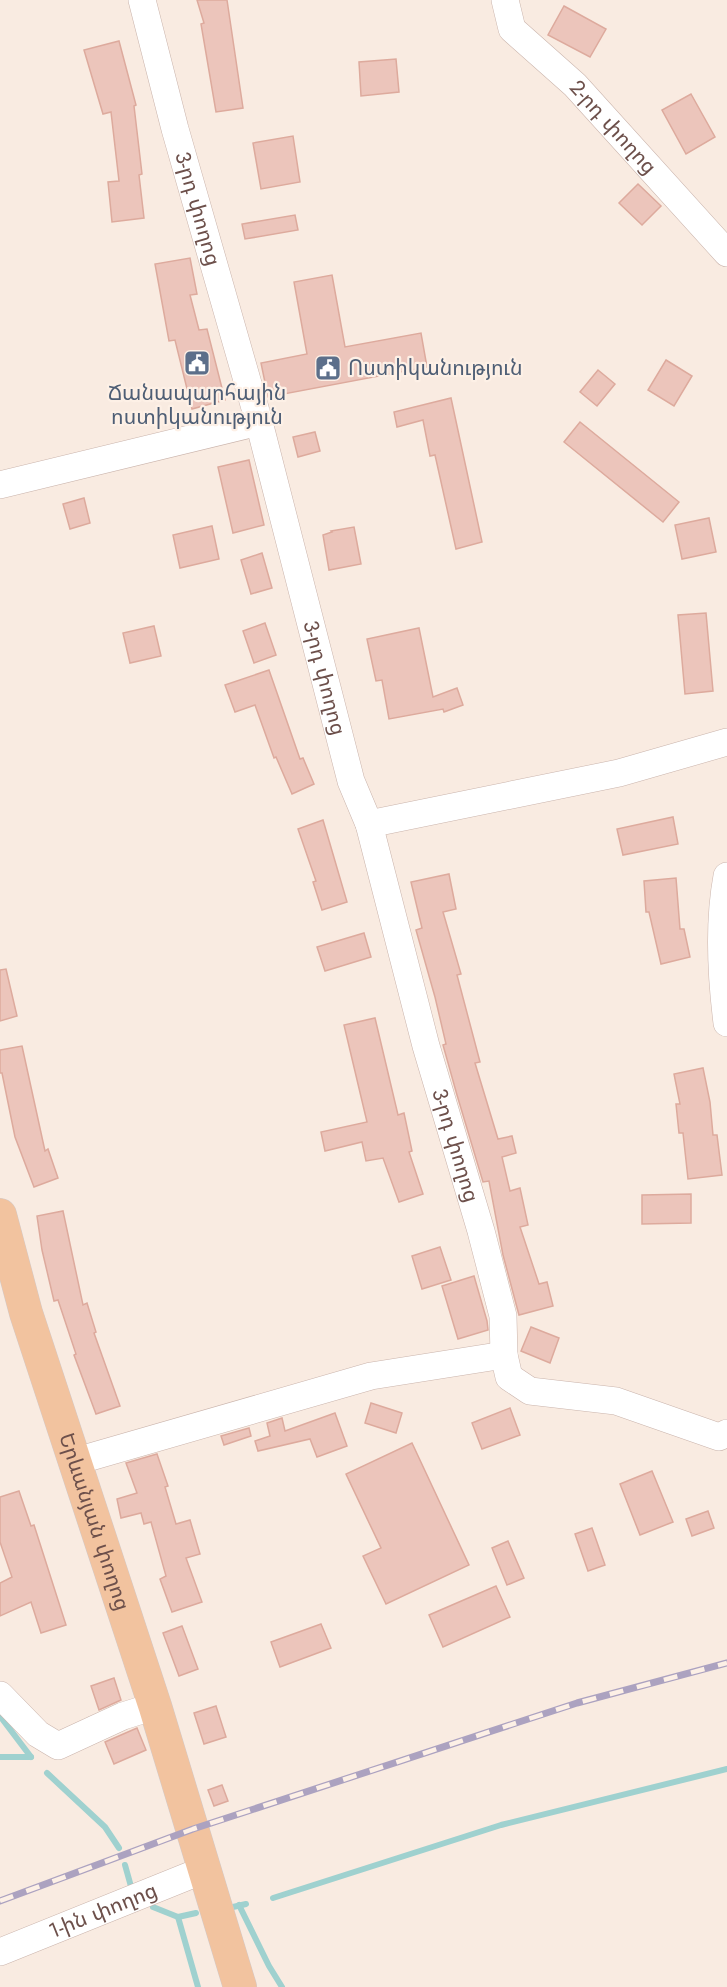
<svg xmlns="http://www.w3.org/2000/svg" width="727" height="1987" font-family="Jost,'Noto Sans Armenian',sans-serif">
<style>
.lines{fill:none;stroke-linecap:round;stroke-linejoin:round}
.stream{stroke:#9fd1cf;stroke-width:6}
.building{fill:#ecc5bb;stroke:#ddaa9d;stroke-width:1.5}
.minor-casing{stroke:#cab4ac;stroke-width:28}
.major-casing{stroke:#d3cac9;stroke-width:34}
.minor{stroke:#fff;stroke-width:27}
.major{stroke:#f2c39f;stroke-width:33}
.rail-casing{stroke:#aca2c0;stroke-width:7}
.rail{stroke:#fdf0e6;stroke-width:4.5;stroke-dasharray:14;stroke-linecap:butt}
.labels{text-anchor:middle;stroke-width:4.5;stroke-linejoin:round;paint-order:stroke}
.street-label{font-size:21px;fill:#6d504b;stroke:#fdf0e6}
.service-label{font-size:21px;fill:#4e5e75;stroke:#fdf0e6;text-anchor:start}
</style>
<rect width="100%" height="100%" fill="#f9ebe1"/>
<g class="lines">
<g class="stream">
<polyline points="0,1716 31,1757"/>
<polyline points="0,1757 31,1757"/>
<polyline points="47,1773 105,1827 119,1848"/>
<polyline points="125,1865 132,1890"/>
<polyline points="273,1898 501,1825 727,1769"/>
<polyline points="239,1905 269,1966 282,1987"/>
<polyline points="153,1907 178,1917 196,1913"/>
<polyline points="233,1907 246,1904"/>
<polyline points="178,1917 198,1987"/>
</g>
</g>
<g class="building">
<polygon points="197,0 227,0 243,108 216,112 201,24 204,23"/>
<polygon points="564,6 606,29 590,57 548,35"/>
<polygon points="119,41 136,105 134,106 142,174 139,175 144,218 112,222 108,182 119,181 111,112 103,114 84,50"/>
<polygon points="396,59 399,92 361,96 359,62"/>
<polygon points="691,94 715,137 686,154 662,110"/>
<polygon points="293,136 300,182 261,189 253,143"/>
<polygon points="638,184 661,206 642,225 619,203"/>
<polygon points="295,215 298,230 245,239 242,224"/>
<polygon points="190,258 197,294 190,295 199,330 207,329 225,400 192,409 175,340 169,341 155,264"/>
<polygon points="332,275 345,347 421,333 427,367 268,397 261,363 307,354 294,282"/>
<polygon points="666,360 692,376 674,406 648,390"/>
<polygon points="598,370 615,384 597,406 580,392"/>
<polygon points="451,398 482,542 456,549 435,455 430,456 423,420 397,427 394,412"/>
<polygon points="580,422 679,502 663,522 564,442"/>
<polygon points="315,432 320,451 298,457 293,437"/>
<polygon points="249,460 264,525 233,533 218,467"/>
<polygon points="84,498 90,523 70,529 63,504"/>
<polygon points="709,518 716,552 682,559 675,525"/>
<polygon points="212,526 219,559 180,568 173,535"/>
<polygon points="354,527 361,564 329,570 323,535 332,532 331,531"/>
<polygon points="262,553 272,588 251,594 241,560"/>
<polygon points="706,613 713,691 685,694 678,615"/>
<polygon points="265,623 276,655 254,663 243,631"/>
<polygon points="154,626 161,656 130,663 123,633"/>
<polygon points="419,628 433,697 457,688 463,705 444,712 443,709 389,719 382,680 376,681 367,639"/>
<polygon points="269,670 300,759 303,758 314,784 292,794 276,757 274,758 255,705 235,712 225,685"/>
<polygon points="673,817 678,844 623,855 617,829"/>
<polygon points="323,820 347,902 322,910 313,882 316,881 298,829"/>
<polygon points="449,874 456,909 443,912 461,974 457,975 480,1062 475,1063 498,1139 512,1136 516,1153 502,1157 510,1191 520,1188 528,1225 520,1227 539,1284 547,1282 553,1306 519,1315 503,1255 489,1181 483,1182 457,1095 443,1045 446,1044 435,997 416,930 422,928 411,882"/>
<polygon points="676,878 680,929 684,929 690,957 661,964 649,912 646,912 644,881"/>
<polygon points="364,933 371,957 325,971 317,947"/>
<polygon points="6,969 17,1016 0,1021 0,970"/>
<polygon points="375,1018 398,1115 404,1113 412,1151 409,1152 423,1194 399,1202 383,1158 366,1161 362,1142 325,1151 321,1132 367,1122 344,1025"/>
<polygon points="22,1046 45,1151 48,1149 58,1178 34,1187 15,1137 2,1073 0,1073 0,1050"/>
<polygon points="703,1068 710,1102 713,1135 717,1135 722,1175 688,1179 683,1133 679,1133 676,1104 680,1104 674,1074"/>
<polygon points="691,1194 691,1223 642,1224 642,1195"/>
<polygon points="63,1211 83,1305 87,1303 96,1332 94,1333 120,1406 96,1414 74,1355 76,1354 58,1300 54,1301 42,1250 37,1216"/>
<polygon points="440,1247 451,1280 422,1289 412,1256"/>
<polygon points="474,1276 487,1321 488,1330 458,1339 442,1286"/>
<polygon points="531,1327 559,1338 550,1363 521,1351"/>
<polygon points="371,1403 402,1413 396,1433 365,1423"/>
<polygon points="510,1408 520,1435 482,1449 472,1423"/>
<polygon points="335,1413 347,1446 317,1457 310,1439 258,1451 255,1441 270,1436 267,1423 282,1418 285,1431"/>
<polygon points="249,1428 251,1436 224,1445 221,1436"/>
<polygon points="412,1443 469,1565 386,1604 363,1556 381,1548 346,1474"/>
<polygon points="157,1454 168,1486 165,1487 176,1524 190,1520 200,1554 186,1558 202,1602 172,1612 160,1579 166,1576 151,1522 144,1524 141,1513 121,1518 117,1499 137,1493 126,1463"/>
<polygon points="652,1471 673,1522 640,1535 620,1484"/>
<polygon points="19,1491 31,1526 34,1525 66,1625 41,1633 31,1602 0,1616 0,1583 12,1577 0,1542 0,1497"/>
<polygon points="708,1511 714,1528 692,1536 686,1519"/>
<polygon points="592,1528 605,1565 588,1571 575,1534"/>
<polygon points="508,1541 524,1578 507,1585 492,1548"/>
<polygon points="496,1586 510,1617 443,1647 429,1615"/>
<polygon points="321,1624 331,1648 280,1667 271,1642"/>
<polygon points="182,1626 198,1669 179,1676 163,1633"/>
<polygon points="114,1678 121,1700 99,1710 91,1686"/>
<polygon points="216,1706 226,1737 204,1744 194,1713"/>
<polygon points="137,1728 146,1750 114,1764 105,1742"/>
<polygon points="222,1785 228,1801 214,1806 208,1790"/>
</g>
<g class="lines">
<defs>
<g id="minor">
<path id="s1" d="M142,0L175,129L259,422L351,781L369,824L426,1046L481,1231L503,1316L504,1355L509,1377L530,1391L616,1401L719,1437L727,1433"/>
<path id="s2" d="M505,0L512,29L575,85L727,253"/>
<polyline points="0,485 259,422"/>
<polyline points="369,824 619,773 727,742"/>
<path d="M727,876C718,924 721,975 727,1023"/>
<polyline points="73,1462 371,1376 504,1355"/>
<polyline points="0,1695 38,1734 58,1746 123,1716 155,1706"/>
<path id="s3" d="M0,1952L206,1869"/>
</g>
<g id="major">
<path id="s4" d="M0,1215L26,1313L155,1706L240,1987"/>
</g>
</defs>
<use href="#minor" class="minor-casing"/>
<use href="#major" class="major-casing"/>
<use href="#minor" class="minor"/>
<use href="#major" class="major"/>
<defs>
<polyline id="rail" points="0,1901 193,1829 577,1703 727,1663"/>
</defs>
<use href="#rail" class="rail-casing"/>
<use href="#rail" class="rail"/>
</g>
<defs>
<symbol id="civic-square" viewBox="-11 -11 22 22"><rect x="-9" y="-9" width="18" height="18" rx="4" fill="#5c6f8a" stroke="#fdf0e6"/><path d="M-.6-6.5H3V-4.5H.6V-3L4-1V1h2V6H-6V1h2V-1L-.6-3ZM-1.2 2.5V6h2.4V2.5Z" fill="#fff"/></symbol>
</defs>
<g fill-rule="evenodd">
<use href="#civic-square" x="182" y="348" width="30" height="30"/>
<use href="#civic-square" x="313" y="353" width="30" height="30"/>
</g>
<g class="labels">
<g class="street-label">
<text dy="7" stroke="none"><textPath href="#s2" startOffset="171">2-րդ փողոց</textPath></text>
<text dy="7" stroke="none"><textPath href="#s1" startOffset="216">3-րդ փողոց</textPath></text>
<text dy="7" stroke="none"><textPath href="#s1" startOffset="702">3-րդ փողոց</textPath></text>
<text dy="7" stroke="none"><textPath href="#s1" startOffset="1188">3-րդ փողոց</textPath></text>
<text dy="7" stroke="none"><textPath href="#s4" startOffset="321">Երևանյան փողոց</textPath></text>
<text dy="7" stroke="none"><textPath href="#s3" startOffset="111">1-ին փողոց</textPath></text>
</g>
<g class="service-label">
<text x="348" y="375">Ոստիկանություն</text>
<text x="197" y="400" text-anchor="middle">Ճանապարհային<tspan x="197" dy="24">ոստիկանություն</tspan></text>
</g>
</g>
</svg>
